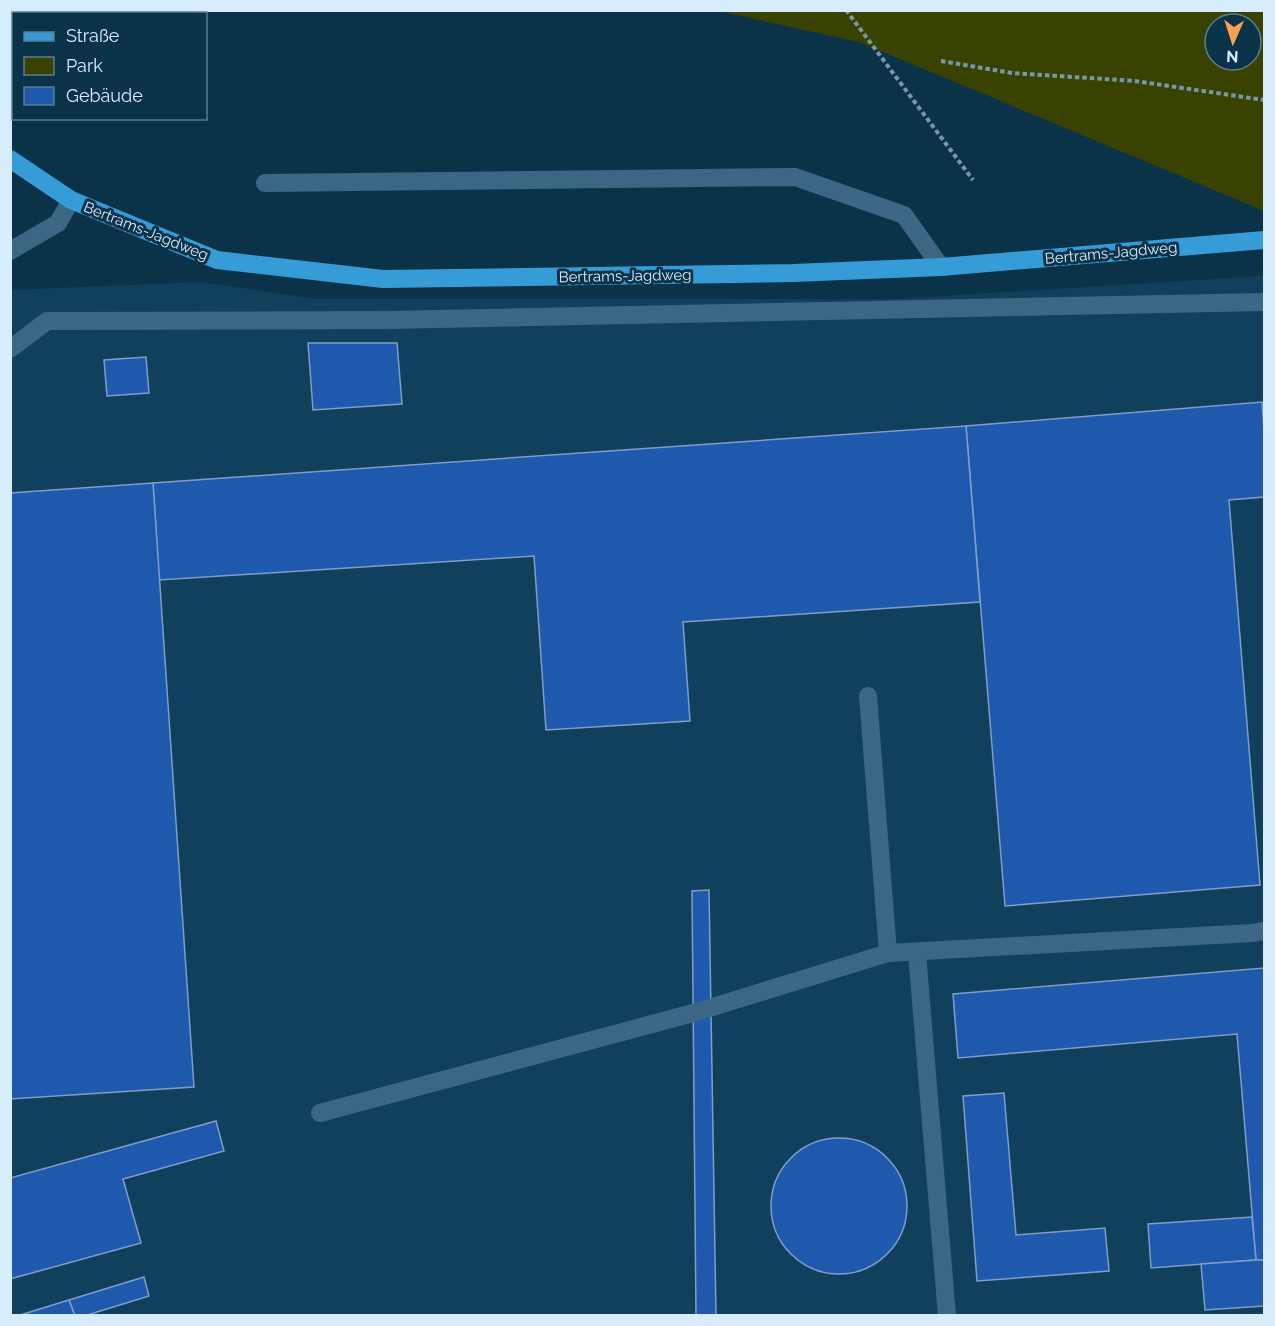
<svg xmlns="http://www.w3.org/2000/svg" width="1275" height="1326" font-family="Raleway,sans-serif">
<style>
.built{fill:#10405b}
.green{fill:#394201;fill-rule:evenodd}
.building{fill:#1f59ae;stroke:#7f9dcb;stroke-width:1.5}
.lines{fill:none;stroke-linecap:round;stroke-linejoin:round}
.path{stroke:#7997aa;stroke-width:4;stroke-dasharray:4.5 3;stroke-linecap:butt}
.minor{stroke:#3b6784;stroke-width:18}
.major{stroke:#369cd7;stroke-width:18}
.labels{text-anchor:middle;stroke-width:6;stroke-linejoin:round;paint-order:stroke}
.street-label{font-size:15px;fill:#d8edfc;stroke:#0a334a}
</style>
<rect width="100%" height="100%" fill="#0a334a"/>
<polygon class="built" points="1264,276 1264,1315 11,1315 10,290 202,282 317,299 895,299"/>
<path class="green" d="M718,11H1264V211L859,42ZM1215,24H1251V60H1215Z"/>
<g class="building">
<polygon points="308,343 397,343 402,404 313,410"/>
<polygon points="146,357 149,393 107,396 104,360"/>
<polygon points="1262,402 1264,430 1264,497 1229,500 1260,885 1005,906 966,426"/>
<polygon points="966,426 980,602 683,622 690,721 546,730 534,556 159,580 153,483"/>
<polygon points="153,483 194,1087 10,1099 10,493"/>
<polygon points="709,890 716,1316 696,1316 692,891"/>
<polygon points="1264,968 1264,1260 1256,1260 1237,1034 958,1058 953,994"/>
<polygon points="1004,1093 1016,1235 1105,1228 1109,1271 977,1281 963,1096"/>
<polygon points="216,1121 224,1151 123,1179 141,1243 10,1279 10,1178"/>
<circle cx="839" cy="1206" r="68"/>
<polygon points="1252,1217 1256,1260 1151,1268 1148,1224"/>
<polygon points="1256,1260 1264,1260 1264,1306 1205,1310 1201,1264"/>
<polygon points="144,1277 149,1296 84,1316 75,1316 69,1300"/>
<polygon points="69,1300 75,1316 17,1316"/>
</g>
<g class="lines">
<g class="path">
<polyline points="846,10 973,180"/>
<polyline points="941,61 1012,73 1135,81 1264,100"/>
</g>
<g class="minor">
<polyline points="265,183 795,177 904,215 941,267"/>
<polyline points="10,251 58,223 71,200"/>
<polyline points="10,349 47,321 389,320 1264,302"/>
<polyline points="868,696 888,953"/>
<polyline points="917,953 947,1316"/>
<polyline points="320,1113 693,1013 888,953 1252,933 1264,931"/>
</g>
<polyline class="major" points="10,159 71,200 217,260 383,279 793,273 941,267 1264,240"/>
</g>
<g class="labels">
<g class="street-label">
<text transform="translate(146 231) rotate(22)" y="5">Bertrams-Jagdweg</text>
<text transform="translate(1111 253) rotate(-5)" y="5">Bertrams-Jagdweg</text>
<text transform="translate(625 276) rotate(-1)" y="5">Bertrams-Jagdweg</text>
</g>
</g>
<rect width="1275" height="1326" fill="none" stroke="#d8edfc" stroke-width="24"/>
<rect x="12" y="12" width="195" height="108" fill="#0a334a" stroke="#5c7d91" stroke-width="1.5"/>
<rect x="24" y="32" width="30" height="9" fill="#369cd7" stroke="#5c7d91" stroke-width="1.5"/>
<text x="66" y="42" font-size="18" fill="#d8edfc">Straße</text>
<rect x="24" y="57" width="30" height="18" fill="#394201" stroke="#5c7d91" stroke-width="1.5"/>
<text x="66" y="72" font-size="18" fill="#d8edfc">Park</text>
<rect x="24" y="87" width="30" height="18" fill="#1f59ae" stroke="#5c7d91" stroke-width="1.5"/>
<text x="66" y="102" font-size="18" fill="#d8edfc">Gebäude</text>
<g transform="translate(1233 42) rotate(183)"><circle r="28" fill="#0a334a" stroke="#5c7d91" stroke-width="1.5"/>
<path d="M0-4.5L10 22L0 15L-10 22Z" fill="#fb9f50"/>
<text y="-9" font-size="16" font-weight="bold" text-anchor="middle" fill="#d8edfc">N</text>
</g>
</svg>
